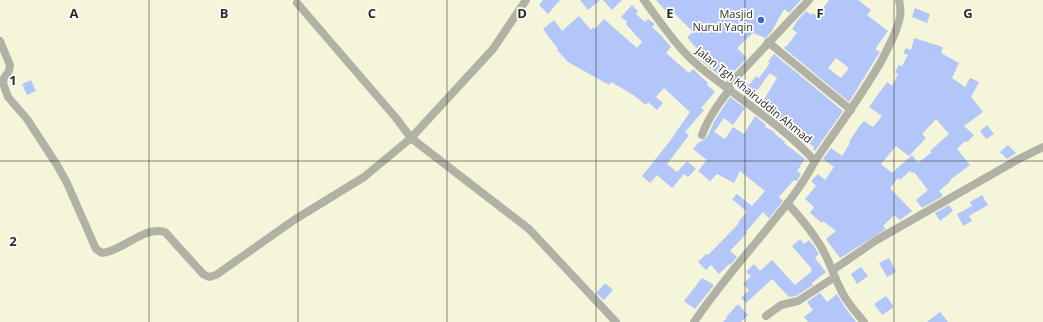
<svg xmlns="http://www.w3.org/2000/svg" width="1043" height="322" font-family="'Open Sans',sans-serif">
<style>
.building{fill:#b2c6f9;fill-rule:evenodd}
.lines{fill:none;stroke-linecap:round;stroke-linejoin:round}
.minor{stroke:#b1b1a6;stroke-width:8}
.grid{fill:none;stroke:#2c2c22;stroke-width:1;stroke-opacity:0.55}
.poi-dot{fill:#4362d5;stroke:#fff;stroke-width:1.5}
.labels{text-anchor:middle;stroke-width:3.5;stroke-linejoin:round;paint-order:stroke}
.poi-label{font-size:11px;fill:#2c2c22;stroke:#fff;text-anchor:end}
.street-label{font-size:11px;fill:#2c2c22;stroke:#fff}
.grid-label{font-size:13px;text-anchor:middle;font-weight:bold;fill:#2c2c22;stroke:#fff;stroke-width:3.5;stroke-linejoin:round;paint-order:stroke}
</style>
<rect width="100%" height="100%" fill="#f5f5da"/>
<g class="building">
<polygon points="543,0 560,0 548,14 539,5"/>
<polygon points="580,0 600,0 588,10"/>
<polygon points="603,0 622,0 612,10"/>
<polygon points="656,0 801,0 789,13 784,9 772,31 767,37 765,38 753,33 737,48 747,58 727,79 721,74 720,76 698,58 702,55 687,37 693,32 673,12 670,16"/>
<path d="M829,0H858L871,10L867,15L888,31L875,49L880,52L878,55L849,102L784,48L785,46L786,47L797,33L792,29L798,20L806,11L812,15L813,13L817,16ZM836,58L849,68L841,78L828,68Z"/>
<polygon points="632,5 638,11 636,14 645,22 648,19 655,24 652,27 664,38 664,39 671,47 666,53 689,73 693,69 708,83 707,85 715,92 701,108 704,110 685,132 689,135 667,164 677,172 687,161 696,169 688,177 684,174 672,188 657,175 650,183 642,176 670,141 690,112 664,88 656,97 663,103 657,110 648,102 646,105 632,94 611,82 609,85 568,62 557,50 558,49 543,29 554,20 562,31 579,16 591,30 593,27 595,29 604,19 637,48 642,42 626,24 627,22 621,17"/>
<polygon points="915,8 930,14 927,23 912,17"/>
<path d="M914,38L943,47L941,53L959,63L952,78L965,87L970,78L979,82L971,97L983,112L964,126L974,135L967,142L965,141L957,149L970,165L950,180L951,181L939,191L943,196L922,208L916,200L928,190L914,172L912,173L910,171L900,180L898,178L890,188L912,211L900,220L894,215L883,226L886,229L840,258L826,239L836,231L823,221L822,223L810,213L814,207L805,199L816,186L811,181L818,174L825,180L834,167L823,159L831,148L842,156L850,143L849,142L858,128L864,121L873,127L882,116L869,107L887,82L892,86L898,74L895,72L899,65L902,66L908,55L903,53L906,48L911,50ZM936,119L949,134L930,151L932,152L918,163L912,155L892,173L881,164L896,146L909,156L926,138L922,134Z"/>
<polygon points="774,54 843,111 815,151 813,149 814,147 760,106 777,78 770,73 751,99 745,95 747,92 737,84 742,79 749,85 756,76 759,78 770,63 768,62"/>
<polygon points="31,80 36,91 27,95 22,84"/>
<polygon points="730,97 745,108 733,125 724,118 714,132 725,139 733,127 744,134 755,116 766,125 765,127 775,132 774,133 785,142 784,143 805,159 797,171 801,174 798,179 797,181 794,180 779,197 783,201 769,218 763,212 746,232 747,233 730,251 737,257 730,265 729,264 719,274 711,265 706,270 698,262 706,254 708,255 718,245 739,223 738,222 747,212 732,199 737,194 752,206 765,191 740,171 734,183 717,174 710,181 698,171 707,160 693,149 699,142 700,142 707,137 715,120"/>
<polygon points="987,125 994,134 986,139 980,131"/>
<polygon points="1008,145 1016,153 1007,159 1000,152"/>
<polygon points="982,195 988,205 969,216 972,221 963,226 957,214 972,206 970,202"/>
<polygon points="949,205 953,211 940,221 935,213"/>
<polygon points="800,239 804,244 809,240 813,245 819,254 815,258 826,272 812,283 813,285 796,296 789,297 773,280 771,280 746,303 741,298 749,290 743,284 751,276 746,272 754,264 760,271 772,260 795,285 812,271 810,270 812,269 792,246"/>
<polygon points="889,258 896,272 887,277 879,263"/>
<polygon points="861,267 868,276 857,284 851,274"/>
<polygon points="702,278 714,285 695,309 684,301"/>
<polygon points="605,283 613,290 604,300 596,293"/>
<polygon points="820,293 827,302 837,294 844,306 856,322 808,322 804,317 813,310 807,302"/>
<polygon points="886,296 894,307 882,315 874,304"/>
<polygon points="738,304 748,315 741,322 723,322 727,318 726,317"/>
<polygon points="940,312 948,322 927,322"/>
</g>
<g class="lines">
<g class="minor">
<path d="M644,0C661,23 678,49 701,68C739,99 781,124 815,161C800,190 779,214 758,240C736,266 714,293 694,322"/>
<polyline points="297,3 396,118 411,138 493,49 526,0"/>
<path d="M0,41L10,65L9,71L4,78L3,83L8,97L27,119L57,165L67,183L96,249L102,253C123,251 143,226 165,232L203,274L209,277L216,275L294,220L364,177L411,138L529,229L616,322"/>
<polyline points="768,42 851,110"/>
<polyline points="727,87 809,0"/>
<path d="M702,135C708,118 718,104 730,89"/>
<path d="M815,161C838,127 863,94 883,58C888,47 895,36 898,24C901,17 901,8 899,0"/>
<path d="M788,204C800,217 811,230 820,245C829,259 833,275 841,290C846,302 856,312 864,322"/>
<polyline points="833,270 875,241 1017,160 1043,147"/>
<polyline points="766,316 781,305 798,301 835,277"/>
</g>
</g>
<path class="grid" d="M149,0V322M298,0V322M447,0V322M596,0V322M745,0V322M894,0V322M0,161H1043"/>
<circle class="poi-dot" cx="761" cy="20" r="4"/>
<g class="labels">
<g class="poi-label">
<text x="753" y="18">Masjid<tspan x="753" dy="13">Nurul Yaqin</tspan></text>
</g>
<g class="street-label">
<text transform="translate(754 95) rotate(39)" y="4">Jalan Tgh Khairuddin Ahmad</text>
</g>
</g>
<g class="grid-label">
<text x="74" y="18">A</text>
<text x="224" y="18">B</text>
<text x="372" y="18">C</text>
<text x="522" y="18">D</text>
<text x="670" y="18">E</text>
<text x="820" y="18">F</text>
<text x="968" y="18">G</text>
<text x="13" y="85">1</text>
<text x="13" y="246">2</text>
</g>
</svg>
